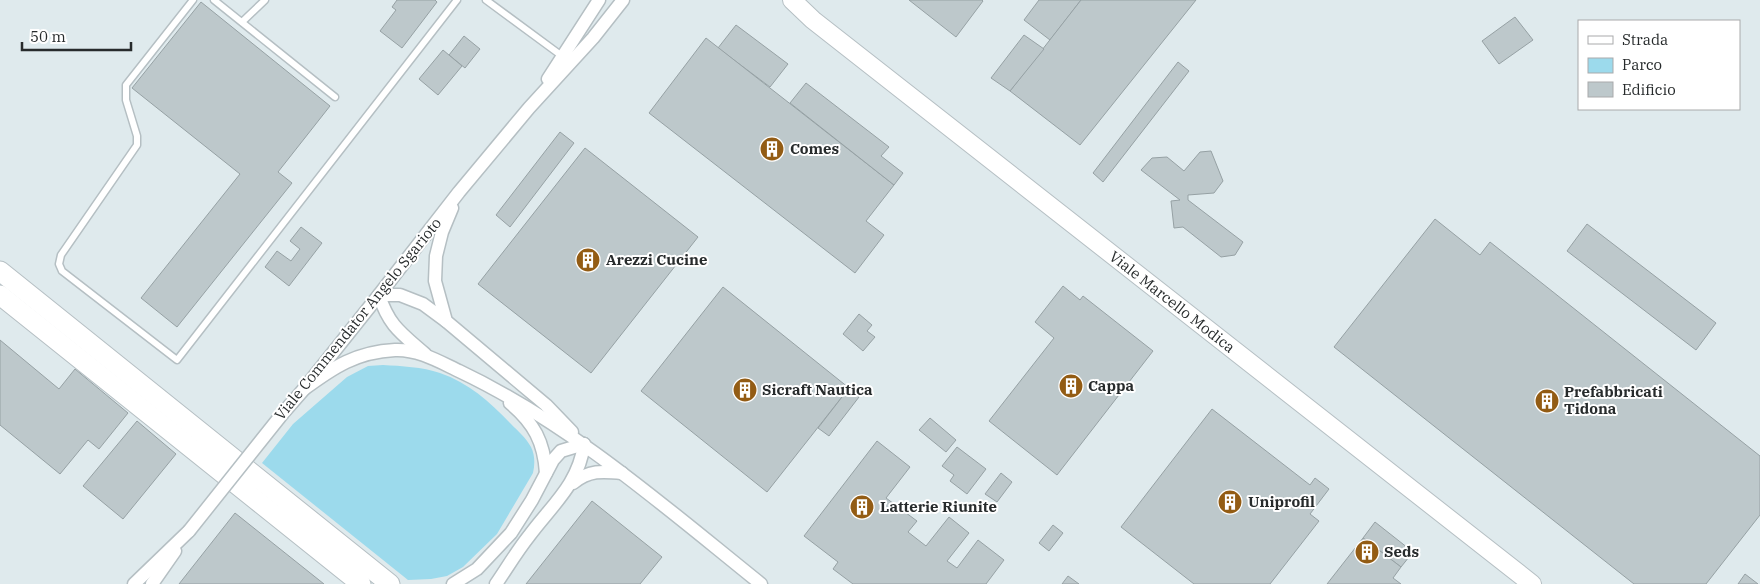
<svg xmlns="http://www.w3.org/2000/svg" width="1760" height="584" font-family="'IBM Plex Serif',serif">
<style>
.green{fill:#9cdaec}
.building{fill:#bdc8cb;stroke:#96a1a4}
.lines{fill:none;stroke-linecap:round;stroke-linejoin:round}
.lane-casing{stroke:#b5bfc3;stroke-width:9}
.street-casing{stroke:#b5bfc3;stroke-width:15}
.secondary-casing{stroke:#b5bfc3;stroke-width:20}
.primary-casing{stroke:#b5bfc3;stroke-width:21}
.lane{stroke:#fff;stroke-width:6}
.street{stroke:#fff;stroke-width:12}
.secondary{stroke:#fff;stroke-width:18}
.primary{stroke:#fff;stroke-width:19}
.street-bridge-casing{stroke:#b5bfc3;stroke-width:15;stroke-linecap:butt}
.street-bridge{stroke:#fff;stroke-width:12}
.labels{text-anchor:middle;stroke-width:4;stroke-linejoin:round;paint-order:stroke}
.poi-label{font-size:15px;font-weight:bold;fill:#272b2c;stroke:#fff;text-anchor:start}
.street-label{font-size:15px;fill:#272b2c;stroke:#fff}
</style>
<rect width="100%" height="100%" fill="#dfeaed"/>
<path class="green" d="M383,365C402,366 422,367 440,373C469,383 490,402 511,424C518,431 526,438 531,447C535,455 535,464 533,473L497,534L463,567L447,576L431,579L408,580L262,463L293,424L347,377L368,366Z"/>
<g class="building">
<polygon points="397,0 435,0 437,2 402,48 380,31 396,10 392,7"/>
<polygon points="909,0 982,0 983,1 956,37"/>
<polygon points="1039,0 1081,0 1050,40 1024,20"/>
<polygon points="1081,0 1196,0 1080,145 1010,91"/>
<polygon points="201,2 330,106 278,172 292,183 177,327 141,298 240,174 132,88"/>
<polygon points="1515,17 1533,40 1499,64 1482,41"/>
<polygon points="736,25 788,64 770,87 718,48"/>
<polygon points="1024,35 1044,49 1010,91 991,78"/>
<polygon points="464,36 480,49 465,68 449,55"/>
<polygon points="706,38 894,185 866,221 884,235 855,273 649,113"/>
<polygon points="443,50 462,66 438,95 419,79"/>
<polygon points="1178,62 1189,71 1103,182 1093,173"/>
<polygon points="806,83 889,147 881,156 903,173 894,185 790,103"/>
<polygon points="560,132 574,143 510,227 496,215"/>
<polygon points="585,148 698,237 591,373 478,284"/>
<polygon points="1211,151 1223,181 1214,193 1188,195 1188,200 1243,242 1235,255 1221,257 1183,227 1174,228 1171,201 1180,200 1141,170 1152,158 1167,157 1184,171 1200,152"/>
<polygon points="1435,219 1480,255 1490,242 1760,456 1760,515 1706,584 1634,584 1334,347"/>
<polygon points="1587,224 1716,323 1696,350 1567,251"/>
<polygon points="301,227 322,243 289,286 265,267 277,251 291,261 300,249 290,241"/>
<polygon points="1063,286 1080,300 1083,296 1153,351 1057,475 989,421 1054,338 1035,322"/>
<polygon points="723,287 849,388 767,492 641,391"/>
<polygon points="859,314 872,325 867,331 875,337 863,351 843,334"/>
<polygon points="0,340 59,389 75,369 128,413 99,449 88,440 60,474 0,425"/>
<polygon points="849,388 859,397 829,436 818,428"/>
<polygon points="1212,409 1310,485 1315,478 1329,489 1310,514 1319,521 1270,584 1194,584 1121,527"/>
<polygon points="930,418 956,440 946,452 919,430"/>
<polygon points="137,421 176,454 123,519 83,486"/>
<polygon points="877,441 910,467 886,498 917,521 908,532 926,546 949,517 969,533 947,561 957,568 978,540 1004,560 986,584 853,584 833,569 838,562 804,536"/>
<polygon points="957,447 986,469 967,494 950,481 954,475 942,466"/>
<polygon points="1001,473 1012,482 997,502 985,494"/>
<polygon points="592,501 662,557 640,584 526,584"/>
<polygon points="235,513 324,584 179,584"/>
<polygon points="1375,522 1413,552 1401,567 1363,538"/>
<polygon points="1053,525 1063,533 1049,551 1039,543"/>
<polygon points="1363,538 1401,567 1393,578 1401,584 1327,584"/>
<polygon points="1745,574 1758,584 1738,584"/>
<polygon points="1068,576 1079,584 1062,584"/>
</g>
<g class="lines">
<defs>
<g id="lane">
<polyline points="193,0 126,85 126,100 137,136 137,145 61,255 59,264 62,271 177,360 457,0"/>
<polyline points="214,0 335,97"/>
<polyline points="486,0 562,56"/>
<polyline points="242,22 265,0"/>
</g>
<g id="street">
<polyline points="548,79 599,0"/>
<polyline points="452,208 442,232 436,256 435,281 446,321 546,405 572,432"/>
<path d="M425,354C401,333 389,326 379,295H400L423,304L446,321"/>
<path d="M304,389C334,367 356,352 395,350C418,349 440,362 459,371C571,424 665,507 761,584"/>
<path d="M510,403C534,423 544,442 546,473"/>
<polyline points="283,413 304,389 379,295 459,192 529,108 593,38 623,0"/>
<path d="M573,483C589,470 602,471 622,473"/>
<polyline points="134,584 189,531"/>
<polyline points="152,584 175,551"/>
<polyline points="453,584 477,569 511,533 532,500 553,460 561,451 584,444"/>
<path d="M496,584C507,568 517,551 529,536C551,506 579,484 584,444"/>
</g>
<polyline id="secondary" points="792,0 813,20 1532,584"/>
<g id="primary">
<polyline points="0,271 390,584"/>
<polyline points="0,295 361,584"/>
</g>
</defs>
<use href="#lane" class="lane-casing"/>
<use href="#street" class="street-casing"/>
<use href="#secondary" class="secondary-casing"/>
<use href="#primary" class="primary-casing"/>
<use href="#lane" class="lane"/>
<use href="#street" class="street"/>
<use href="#secondary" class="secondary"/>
<use href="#primary" class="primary"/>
<defs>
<polyline id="street-bridge" points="189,531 283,413"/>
</defs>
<use href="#street-bridge" class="street-bridge-casing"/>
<use href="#street-bridge" class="street-bridge"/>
</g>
<defs>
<symbol id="building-disc" viewBox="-11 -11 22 22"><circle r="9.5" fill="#935c14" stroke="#fff"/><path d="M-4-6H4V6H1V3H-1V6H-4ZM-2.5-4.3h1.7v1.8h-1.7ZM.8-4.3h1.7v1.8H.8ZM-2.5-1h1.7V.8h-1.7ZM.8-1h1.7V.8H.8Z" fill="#fff"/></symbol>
</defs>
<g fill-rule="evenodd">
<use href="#building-disc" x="758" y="135" width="28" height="28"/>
<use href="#building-disc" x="574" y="246" width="28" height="28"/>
<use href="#building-disc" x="1057" y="372" width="28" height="28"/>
<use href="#building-disc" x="731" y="376" width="28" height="28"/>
<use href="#building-disc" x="1533" y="387" width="28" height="28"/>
<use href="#building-disc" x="1216" y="488" width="28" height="28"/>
<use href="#building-disc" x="848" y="493" width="28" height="28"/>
<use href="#building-disc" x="1353" y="538" width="28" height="28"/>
</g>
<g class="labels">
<g class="poi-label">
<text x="790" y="154">Comes</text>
<text x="606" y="265">Arezzi Cucine</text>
<text x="1088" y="391">Cappa</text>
<text x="762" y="395">Sicraft Nautica</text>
<text x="1564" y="397">Prefabbricati<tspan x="1564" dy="17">Tidona</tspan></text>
<text x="1248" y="507">Uniprofil</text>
<text x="880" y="512">Latterie Riunite</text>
<text x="1384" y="557">Seds</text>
</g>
<g class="street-label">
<text transform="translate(1172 302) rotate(38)" y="5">Viale Marcello Modica</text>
<text transform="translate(358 319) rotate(-51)" y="5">Viale Commendator Angelo Sgarioto</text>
</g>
</g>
<rect x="1578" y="20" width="162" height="90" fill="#ffffff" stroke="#a9aaab"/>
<rect x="1588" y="36" width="25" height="8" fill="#ffffff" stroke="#a9aaab"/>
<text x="1622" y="45" font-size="15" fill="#272b2c">Strada</text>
<rect x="1588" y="58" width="25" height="15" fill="#9cdaec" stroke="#a9aaab"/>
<text x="1622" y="70" font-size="15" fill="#272b2c">Parco</text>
<rect x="1588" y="82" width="25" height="15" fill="#bdc8cb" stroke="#a9aaab"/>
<text x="1622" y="95" font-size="15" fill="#272b2c">Edificio</text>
<path d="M22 42v8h109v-8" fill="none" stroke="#272b2c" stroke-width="2.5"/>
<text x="30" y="42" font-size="15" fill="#272b2c" stroke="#ffffff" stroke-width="4" paint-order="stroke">50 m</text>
</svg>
